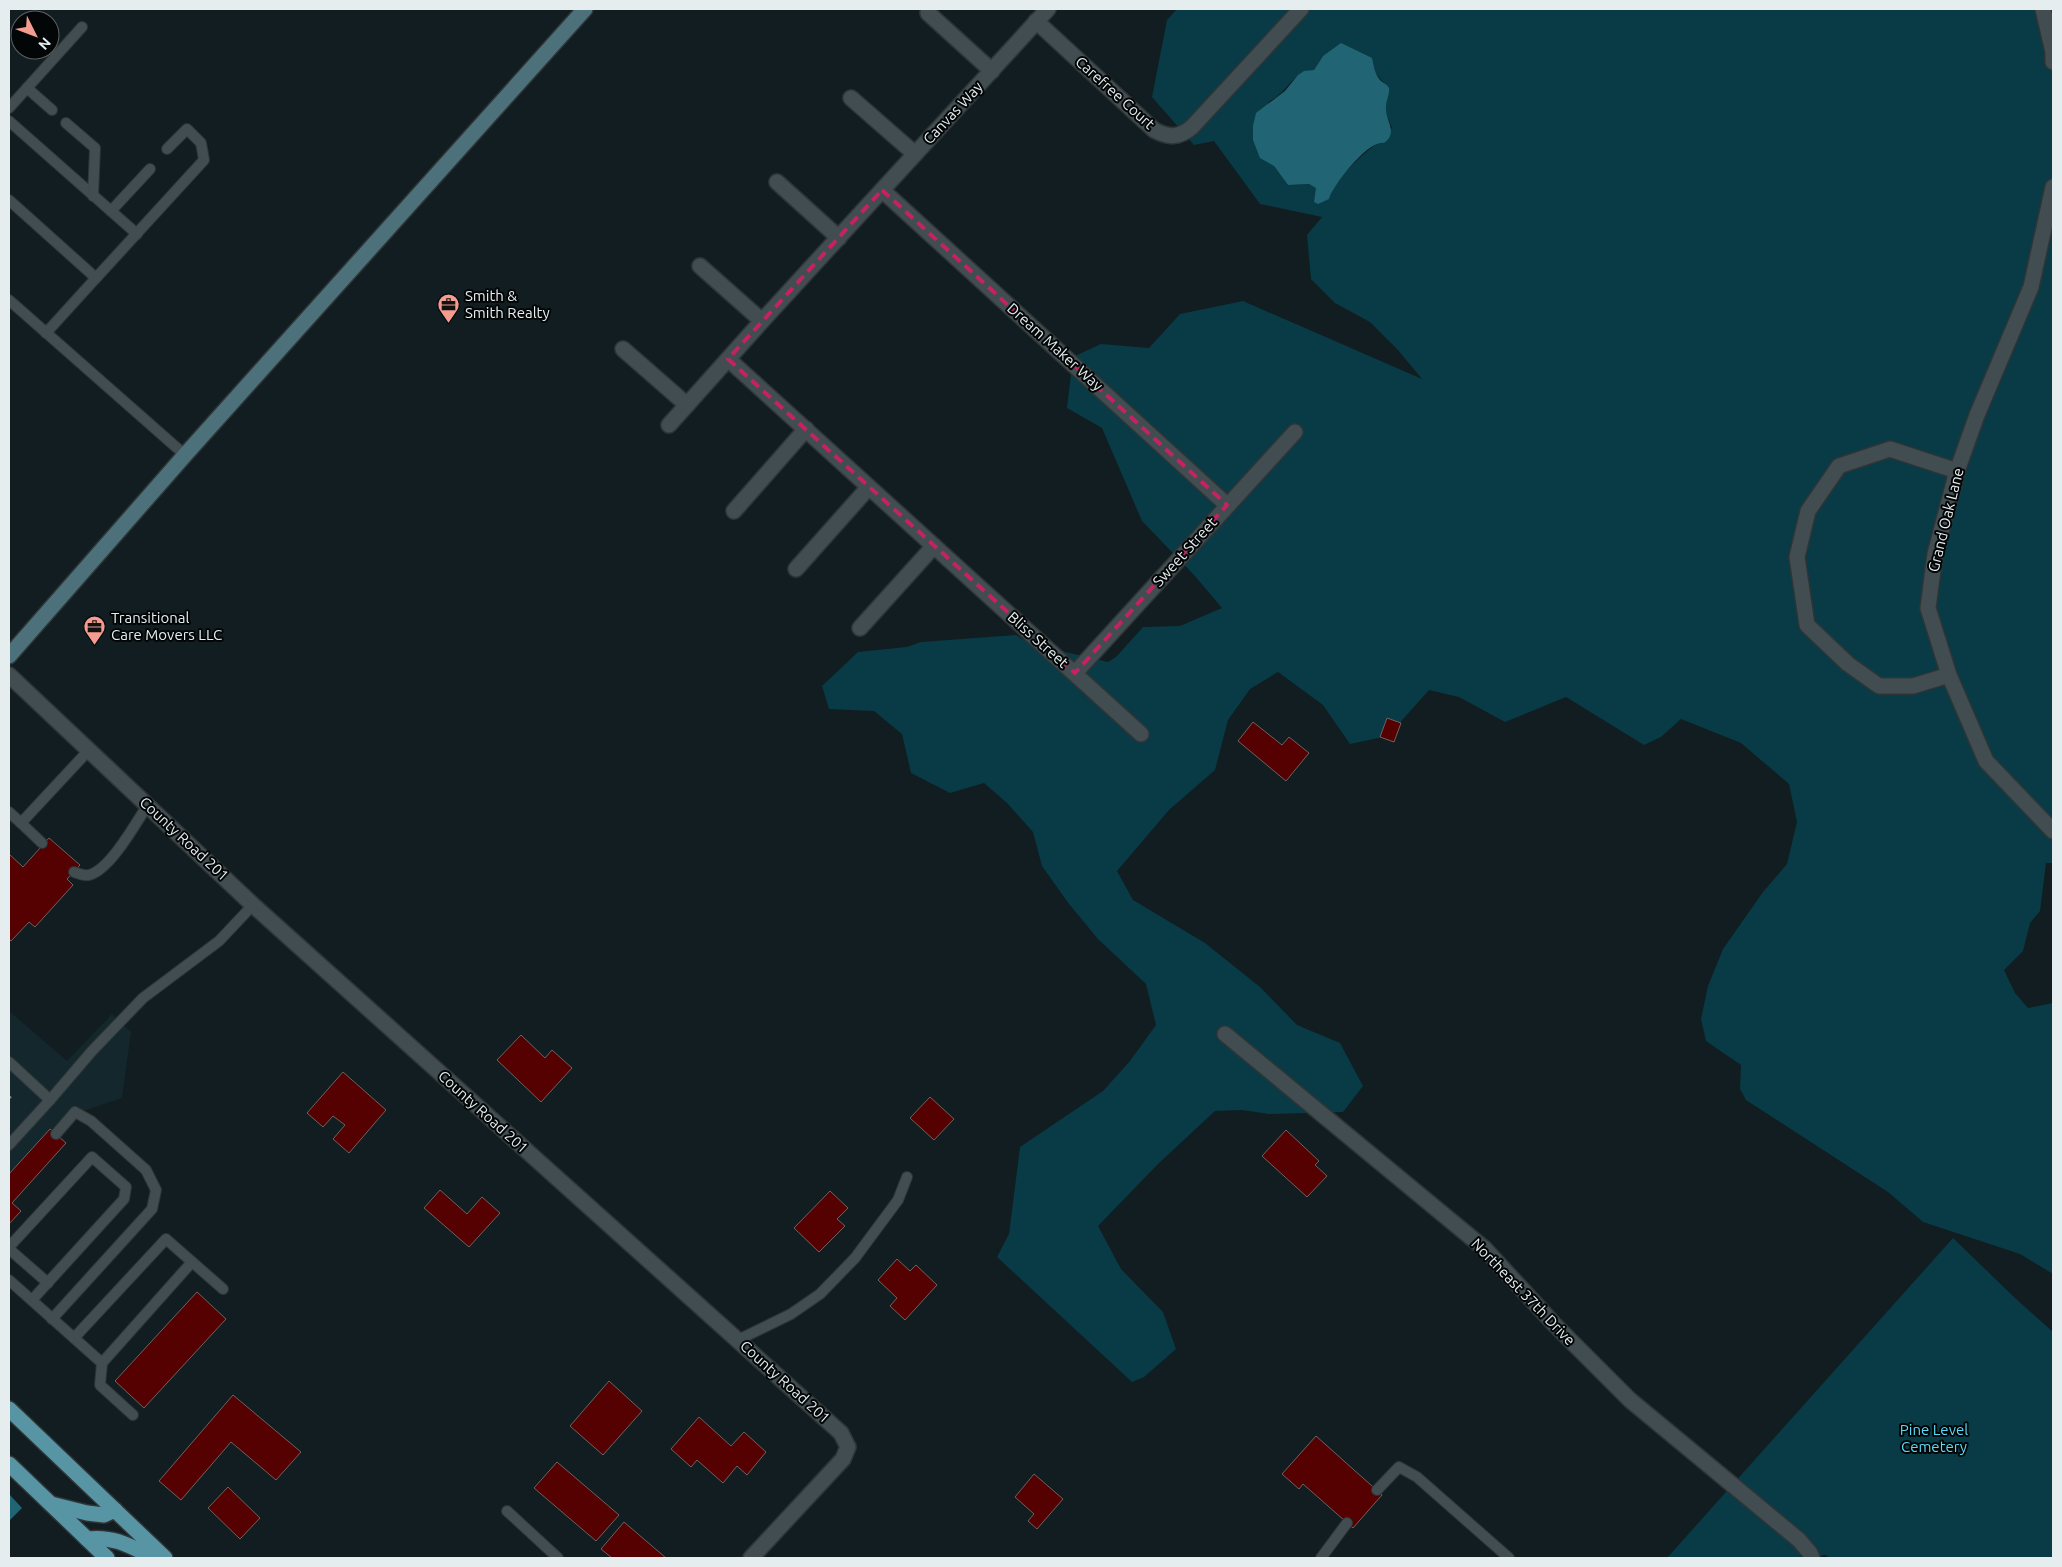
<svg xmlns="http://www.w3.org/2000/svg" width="2062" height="1567" font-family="Ubuntu,sans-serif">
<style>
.built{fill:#13272c}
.green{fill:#083b45;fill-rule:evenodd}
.water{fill:#216574}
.building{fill:#550001;stroke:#6f6260}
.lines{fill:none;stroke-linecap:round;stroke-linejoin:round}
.lane-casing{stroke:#2f3537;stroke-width:12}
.street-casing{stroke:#2f3537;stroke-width:18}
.secondary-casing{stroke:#2f3537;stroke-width:18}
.primary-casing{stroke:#2f3537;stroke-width:18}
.path{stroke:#798385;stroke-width:3;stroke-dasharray:2.5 4;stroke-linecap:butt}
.lane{stroke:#414d51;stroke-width:10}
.street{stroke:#414d51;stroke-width:15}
.secondary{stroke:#4c717b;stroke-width:15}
.primary{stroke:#5895a4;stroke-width:15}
.marked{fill:none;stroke:#c42362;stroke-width:4;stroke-dasharray:10 6;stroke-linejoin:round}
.labels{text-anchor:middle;stroke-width:4;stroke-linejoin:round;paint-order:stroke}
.street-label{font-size:15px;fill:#e6edef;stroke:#030607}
.poi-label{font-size:15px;fill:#e6edef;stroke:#030607;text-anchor:start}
.park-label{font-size:15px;fill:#5cdbf8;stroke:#030607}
</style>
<rect width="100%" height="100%" fill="#111d20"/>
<polygon class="built" points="9,1011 67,1061 112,1014 131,1032 122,1098 83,1111 9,1194"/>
<g class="green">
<path d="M1177,9H2053V863H2046L2040,911L2030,923L2023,951L2004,970L2015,993L2028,1008L2053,1003V1274L2020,1254L1923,1222L1888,1192L1746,1100L1740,1089L1741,1065L1706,1041L1701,1019L1708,986L1723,949L1763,892L1787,864L1797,822L1789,784L1741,743L1681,719L1661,737L1644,745L1566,697L1505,722L1459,697L1429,690L1388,736L1350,744L1323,705L1278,672L1250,689L1228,720L1215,770L1169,810L1117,871L1133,900L1205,943L1260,987L1297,1025L1340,1043L1363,1086L1343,1112L1269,1114L1242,1110L1215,1111L1158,1164L1098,1226L1121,1269L1163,1312L1176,1349L1144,1377L1132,1382L997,1257L1009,1234L1020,1147L1103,1091L1130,1061L1156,1025L1146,984L1098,939L1069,904L1042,866L1033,832L1007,803L984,783L950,793L911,773L902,734L874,711L829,709L822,686L858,652L907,647L921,642L1016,635L1047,654L1061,651L1108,662L1116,657L1143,627L1180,626L1222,608L1194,575L1142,521L1102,428L1067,408L1073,357L1101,344L1149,348L1180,314L1243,301L1422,379L1397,349L1370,322L1335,303L1311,279L1307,235L1322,217L1260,204L1214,141L1194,145L1152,97L1167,20ZM1323,56L1375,73L1387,86L1389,90L1385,106L1386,113L1392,128C1373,150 1338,169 1329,199L1314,202L1317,188L1309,184L1288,185L1274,166L1268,102C1285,94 1289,80 1303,72C1306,71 1311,71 1314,70Z"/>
<polygon points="1953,1238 2015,1298 2053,1332 2053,1558 1831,1558 1825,1555 1809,1558 1667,1558"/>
</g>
<g class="water">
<path d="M1341,43L1372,58C1374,66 1374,73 1380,80C1383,83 1387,84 1389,88C1390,93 1386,101 1386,107C1385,121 1399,132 1384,143C1368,140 1333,185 1329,199L1318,204L1314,202L1316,188L1309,184L1288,185L1274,166L1260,158L1253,140V126L1256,113L1285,91L1298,75L1304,71L1314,70L1323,56Z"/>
<polygon points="9,1494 22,1508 9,1521"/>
</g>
<g class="building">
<polygon points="1387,718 1401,723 1394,742 1380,737"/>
<polygon points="1253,722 1282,745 1289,737 1309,753 1286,781 1238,741"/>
<polygon points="49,838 80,865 67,879 73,885 35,927 29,922 11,941 9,939 9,854 23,867"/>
<polygon points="521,1035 545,1058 552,1050 572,1068 541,1102 497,1060"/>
<polygon points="343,1072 386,1110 349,1153 333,1139 345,1125 333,1116 323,1127 307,1113"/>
<polygon points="930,1097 954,1119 934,1140 910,1118"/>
<polygon points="50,1129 66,1143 12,1203 21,1211 9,1224 9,1174"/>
<polygon points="1286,1130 1319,1161 1315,1165 1327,1176 1307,1197 1262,1156"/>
<polygon points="440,1190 467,1214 482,1197 500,1213 469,1247 424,1208"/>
<polygon points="830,1191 848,1208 837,1219 845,1226 819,1252 794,1228"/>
<polygon points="897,1259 910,1271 916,1265 937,1285 905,1320 890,1306 897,1298 878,1280"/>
<polygon points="197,1292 226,1319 144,1408 115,1381"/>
<polygon points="609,1381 642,1411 603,1455 570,1426"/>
<polygon points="233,1395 301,1452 276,1480 231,1442 181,1500 159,1481"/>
<polygon points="699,1417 731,1446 744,1432 766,1452 747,1475 737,1466 723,1483 697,1460 691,1467 671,1449"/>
<polygon points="1316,1436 1382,1495 1353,1528 1303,1484 1299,1489 1282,1474"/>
<polygon points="557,1462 619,1515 596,1541 534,1488"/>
<polygon points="1034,1474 1063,1499 1037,1529 1028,1521 1034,1514 1015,1497"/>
<polygon points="228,1487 260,1518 240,1539 208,1508"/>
<polygon points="624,1522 666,1558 612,1558 601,1549"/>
</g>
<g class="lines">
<defs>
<g id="lane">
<polyline points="27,88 52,110"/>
<polyline points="9,108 82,27"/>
<polyline points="9,121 137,234"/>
<polyline points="66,123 95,148 93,196"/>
<polyline points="9,200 96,278 46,333"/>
<polyline points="111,211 150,169"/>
<polyline points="96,278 204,160 201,143 187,129 167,149"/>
<polyline points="9,300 185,455"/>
<polyline points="9,812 21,823 89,750"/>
<polyline points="21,823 42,843"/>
<path d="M74,872C79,874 84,876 89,875C110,870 136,823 147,806"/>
<polyline points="9,1062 50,1100 9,1145"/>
<polyline points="50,1100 92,1051 143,998 219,941 253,905"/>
<polyline points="9,1247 92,1157 126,1187 124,1199 32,1300"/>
<polyline points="9,1249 48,1283"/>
<polyline points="9,1280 102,1363 100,1385 133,1415"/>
<polyline points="52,1319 152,1209 156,1190 146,1170 91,1121 75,1112 56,1134"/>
<polyline points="74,1338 166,1239 223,1289"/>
<polyline points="738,1340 791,1314 820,1294 855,1258 898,1200 907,1177"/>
<polyline points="102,1363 192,1262"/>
<polyline points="1377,1490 1399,1467 1417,1477 1509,1558"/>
<polyline points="507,1511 558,1558"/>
<polyline points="1321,1558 1347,1523"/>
</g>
<g id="street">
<polyline points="2043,9 2053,52 2053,62"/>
<polyline points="928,13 992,71"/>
<path d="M1036,21L1154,130C1169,138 1179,138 1192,127L1301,9"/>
<polyline points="851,98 915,154"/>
<polyline points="777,182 839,238"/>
<polyline points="2053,187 2031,287 1977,415 1957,471 1935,554 1928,608 1949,675 1986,761 2053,831"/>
<polyline points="882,190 1227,505"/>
<polyline points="700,266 762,321"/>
<polyline points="623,349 687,405"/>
<polyline points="728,359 1141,734"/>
<polyline points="669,425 762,321 1048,9"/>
<polyline points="734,511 806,429"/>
<polyline points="796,569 869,487"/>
<polyline points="860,628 934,546"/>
<polyline points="1075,673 1295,432"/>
<polyline points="9,675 253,905 841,1433 848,1447 843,1459 751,1558"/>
<polyline points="1949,675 1913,686 1879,686 1848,664 1807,625 1797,557 1808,511 1839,466 1890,449 1957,471"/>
<polyline points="1225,1034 1485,1249 1554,1324 1630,1400 1799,1540 1810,1553 1812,1558"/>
</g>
<polyline id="secondary" points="9,656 185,455 585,9"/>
<g id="primary">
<polyline points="9,1409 165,1558"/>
<polyline points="9,1464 107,1558"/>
<polyline points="51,1504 87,1513 104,1515 115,1510"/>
<path d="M87,1539C115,1536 130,1546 154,1558"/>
</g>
</defs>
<use href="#lane" class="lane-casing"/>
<use href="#street" class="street-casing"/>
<use href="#secondary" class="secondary-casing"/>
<use href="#primary" class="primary-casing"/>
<polyline class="path" points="9,1098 11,1096"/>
<use href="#lane" class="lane"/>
<use href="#street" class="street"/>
<use href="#secondary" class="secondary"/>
<use href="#primary" class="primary"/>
</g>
<path class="marked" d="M882,190L1227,505L1075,673L728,359Z"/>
<defs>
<symbol id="office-pin" viewBox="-11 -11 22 30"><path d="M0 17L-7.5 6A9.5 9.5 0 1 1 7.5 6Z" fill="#f59c91" stroke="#030607"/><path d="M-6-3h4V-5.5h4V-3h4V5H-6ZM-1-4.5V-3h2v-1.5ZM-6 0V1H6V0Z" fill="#111"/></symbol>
</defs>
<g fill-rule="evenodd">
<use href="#office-pin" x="436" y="292" width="25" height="34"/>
<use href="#office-pin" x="82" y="614" width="25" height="34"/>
</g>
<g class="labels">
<g class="street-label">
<text transform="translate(1115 93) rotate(42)" y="5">Carefree Court</text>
<text transform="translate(953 113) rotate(-47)" y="5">Canvas Way</text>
<text transform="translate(1055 347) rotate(42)" y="5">Dream Maker Way</text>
<text transform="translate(1946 520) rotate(-76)" y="5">Grand Oak Lane</text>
<text transform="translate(1185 552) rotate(-48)" y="5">Sweet Street</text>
<text transform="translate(1038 640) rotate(42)" y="5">Bliss Street</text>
<text transform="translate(184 839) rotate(43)" y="5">County Road 201</text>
<text transform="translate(483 1112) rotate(42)" y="5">County Road 201</text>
<text transform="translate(1523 1292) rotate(46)" y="5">Northeast 37th Drive</text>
<text transform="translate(785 1382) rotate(42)" y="5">County Road 201</text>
</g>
<g class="poi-label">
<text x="465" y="301">Smith &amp;<tspan x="465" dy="17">Smith Realty</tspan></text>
<text x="111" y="623">Transitional<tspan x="111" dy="17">Care Movers LLC</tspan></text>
</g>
<g class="park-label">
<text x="1934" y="1435">Pine Level<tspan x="1934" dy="17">Cemetery</tspan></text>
</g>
</g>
<rect width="2062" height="1567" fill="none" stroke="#e6edef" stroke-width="20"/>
<g transform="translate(35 35) rotate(132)"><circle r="24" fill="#030607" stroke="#5e6264"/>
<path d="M0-4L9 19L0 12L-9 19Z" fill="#f59c91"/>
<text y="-8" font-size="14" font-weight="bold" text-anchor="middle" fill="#e6edef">N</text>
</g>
</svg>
